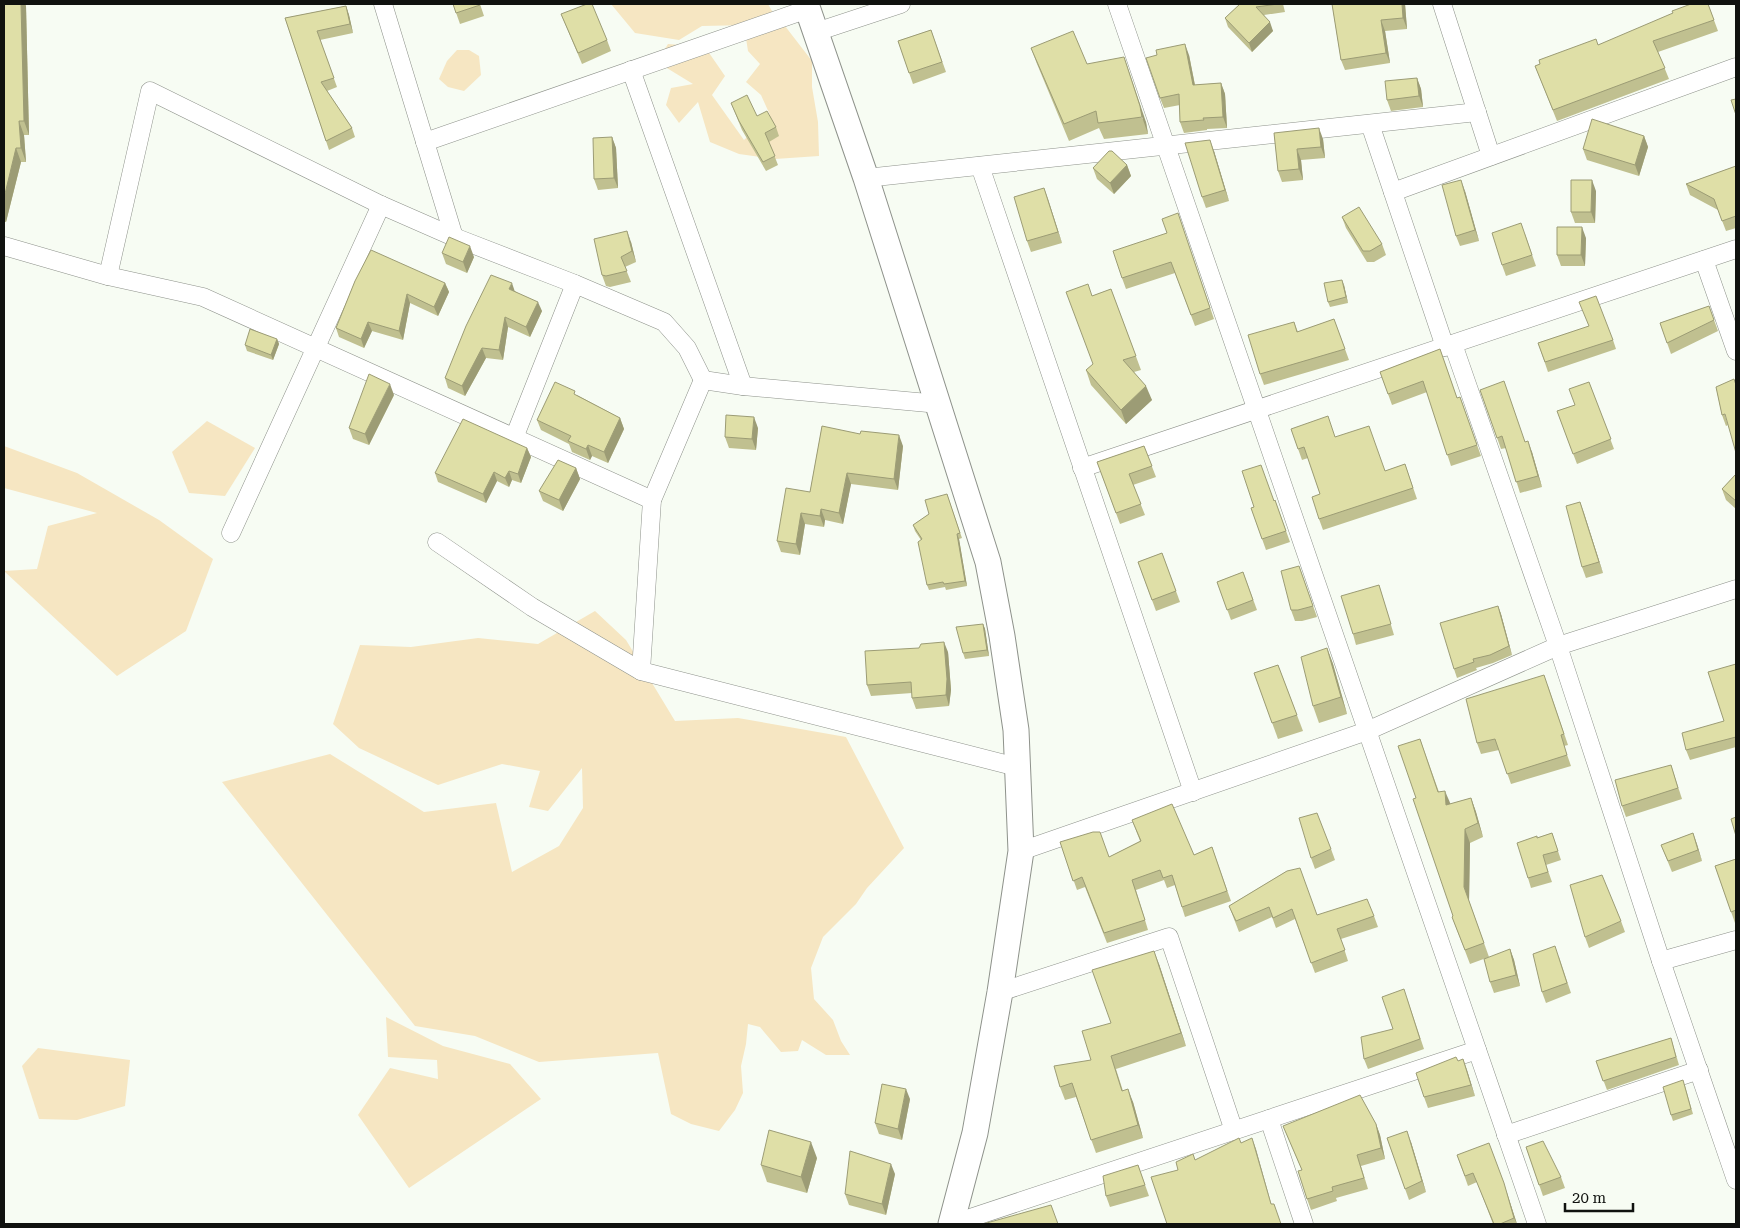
<svg xmlns="http://www.w3.org/2000/svg" width="1740" height="1228" font-family="'Roboto Serif',serif">
<style>
.green{fill:#f6e6c2}
.lines{fill:none;stroke-linecap:round;stroke-linejoin:round}
.street-casing{stroke:#8e928b;stroke-width:19}
.secondary-casing{stroke:#8e928b;stroke-width:27}
.street{stroke:#fff;stroke-width:18}
.secondary{stroke:#fff;stroke-width:25}
.wall{fill:#c0c090}
.shaded-wall{fill:#9c9c75}
.building{fill:#dfdfa7;stroke:#9c9c75}
</style>
<rect width="100%" height="100%" fill="#f7fcf3"/>
<g class="green">
<polygon points="611,4 768,4 777,20 749,25 702,26 679,40 635,33"/>
<polygon points="770,26 785,26 812,61 812,87 818,122 819,156 775,159 739,154 710,142 698,102 679,123 666,105 671,88 693,84 657,62 668,44 705,47 725,76 712,95 744,140 770,115 761,95 746,82 760,64 748,51 746,38"/>
<polygon points="457,50 469,50 479,56 481,75 464,91 448,87 439,79 447,61"/>
<polygon points="207,421 255,448 225,496 189,493 172,452"/>
<polygon points="4,446 77,473 159,520 213,559 186,631 117,676 4,571 37,569 48,526 97,513 4,488"/>
<polygon points="595,611 626,640 675,721 738,718 846,737 904,848 867,888 856,904 823,937 811,968 814,999 833,1020 841,1041 850,1055 826,1055 802,1040 798,1051 781,1052 760,1027 748,1024 746,1044 741,1066 743,1093 735,1110 719,1131 691,1124 671,1114 658,1053 539,1062 475,1036 415,1026 222,782 330,754 424,812 496,803 512,872 559,846 583,808 582,768 548,811 529,807 540,771 502,764 438,785 359,748 333,724 360,645 411,647 478,638 538,644"/>
<polygon points="386,1017 443,1046 510,1064 541,1099 409,1188 358,1115 390,1068 438,1079 437,1060 388,1057"/>
<polygon points="38,1048 130,1060 125,1106 77,1120 39,1119 22,1066"/>
</g>
<g class="lines">
<defs>
<g id="street">
<polyline points="383,4 454,237"/>
<polyline points="1117,4 1537,1224"/>
<polyline points="1442,4 1491,156"/>
<polyline points="816,32 901,4"/>
<polyline points="631,70 743,386"/>
<polyline points="1370,124 1445,347"/>
<polyline points="425,142 808,9"/>
<polyline points="980,166 1193,792"/>
<polyline points="866,178 1477,112"/>
<polyline points="1393,192 1736,67"/>
<polyline points="4,246 108,276 150,91 381,205 454,237 575,284 664,322 687,348 703,380"/>
<polyline points="1704,260 1736,351"/>
<polyline points="108,276 203,297 652,500"/>
<polyline points="1453,344 1558,646 1661,961 1736,1180"/>
<polyline points="703,380 743,386 939,404"/>
<polyline points="514,438 575,284"/>
<polyline points="1082,468 1736,249"/>
<polyline points="231,533 381,205"/>
<polyline points="437,542 532,607 641,671 1017,767"/>
<polyline points="641,671 652,500 703,380"/>
<polyline points="1021,851 1367,731 1558,646 1736,589"/>
<polyline points="1661,961 1736,940"/>
<polyline points="1000,992 1169,937 1234,1131"/>
<polyline points="1269,1119 1304,1224"/>
<polyline points="1506,1135 1699,1070"/>
<polyline points="952,1224 1477,1050"/>
</g>
<polyline id="secondary" points="806,4 866,178 988,562 1002,636 1016,730 1021,851 1000,992 975,1133 951,1224"/>
</defs>
<use href="#street" class="street-casing"/>
<use href="#secondary" class="secondary-casing"/>
<use href="#street" class="street"/>
<use href="#secondary" class="secondary"/>
</g>
<g class="wall">
<polygon points="4,4 25,4 26,6 29,135 24,135 26,162 21,162 6,222 4,222"/>
<polygon points="453,4 480,4 484,16 460,24"/>
<polygon points="1240,4 1283,4 1285,12 1264,15 1273,31 1252,52 1228,27 1225,18"/>
<polygon points="1332,4 1405,4 1407,29 1385,31 1390,63 1345,70 1341,60"/>
<polygon points="1708,4 1718,31 1658,52 1669,79 1557,121 1535,66 1598,45"/>
<polygon points="346,6 349,15 353,33 320,40 337,87 327,91 352,128 355,137 329,150 285,18"/>
<polygon points="561,14 607,40 611,51 582,64"/>
<polygon points="931,30 946,72 913,84 898,41"/>
<polygon points="1031,48 1087,64 1146,122 1148,134 1104,139 1099,128 1069,141 1037,64"/>
<polygon points="1189,55 1195,85 1221,83 1225,94 1227,128 1207,129 1207,130 1184,133 1180,122 1180,105 1164,108 1160,98"/>
<polygon points="1417,78 1421,89 1423,107 1391,111 1387,100"/>
<polygon points="731,103 776,127 779,136 769,142 778,165 766,171 742,130"/>
<polygon points="1274,133 1323,139 1325,158 1301,160 1303,180 1282,182 1278,171"/>
<polygon points="1644,136 1648,147 1639,176 1587,160 1583,149"/>
<polygon points="612,137 616,148 618,188 598,190 594,179"/>
<polygon points="1214,151 1229,201 1206,208 1202,197"/>
<polygon points="1127,165 1131,176 1114,194 1097,179 1093,168"/>
<polygon points="1736,166 1736,228 1726,231 1718,210 1690,195 1686,184"/>
<polygon points="1044,188 1062,243 1031,252 1027,241"/>
<polygon points="1465,191 1479,241 1460,246 1456,236"/>
<polygon points="1596,191 1595,223 1575,223 1571,212"/>
<polygon points="1178,213 1214,319 1195,326 1175,273 1126,289 1122,278 1167,233"/>
<polygon points="1342,217 1382,244 1386,255 1374,262 1367,262 1346,228"/>
<polygon points="1525,234 1536,266 1506,276 1502,265"/>
<polygon points="1586,238 1585,266 1561,266 1557,255"/>
<polygon points="631,242 636,262 625,267 631,282 610,287 606,286 602,275"/>
<polygon points="442,253 474,257 467,273 446,264"/>
<polygon points="355,281 445,283 449,292 438,316 410,303 403,340 372,331 364,348 339,337 336,328"/>
<polygon points="1344,285 1348,303 1330,307 1328,302"/>
<polygon points="1111,289 1141,370 1134,372 1152,400 1126,424 1091,385 1086,370 1093,364 1092,296"/>
<polygon points="515,291 542,311 530,337 508,327 503,360 486,358 465,396 448,388 445,378"/>
<polygon points="1709,306 1718,331 1671,354 1660,323"/>
<polygon points="1334,319 1349,360 1264,385 1260,374 1294,322 1298,332"/>
<polygon points="1588,327 1613,340 1616,349 1548,372 1538,343"/>
<polygon points="277,339 279,344 273,360 247,351 245,345"/>
<polygon points="1440,349 1457,398 1460,397 1481,456 1451,466 1427,392 1392,405 1380,372"/>
<polygon points="1589,382 1614,449 1577,464 1557,411 1575,405"/>
<polygon points="1716,387 1728,425 1726,426 1722,415"/>
<polygon points="1480,390 1525,442 1532,452 1542,487 1520,493 1506,448 1501,449"/>
<polygon points="394,395 369,445 353,439 349,428"/>
<polygon points="577,395 620,418 624,429 608,463 592,456 590,460 572,452 569,444 541,430 537,420"/>
<polygon points="822,426 903,446 898,490 851,484 843,524 825,520 824,527 805,524 800,555 781,552 777,541 810,492"/>
<polygon points="758,428 756,450 729,448 725,437"/>
<polygon points="1291,429 1385,471 1405,464 1417,499 1323,530 1319,519 1320,494 1308,458 1302,460"/>
<polygon points="1144,446 1156,477 1133,485 1145,515 1120,524 1097,462"/>
<polygon points="527,448 531,457 521,483 512,480 509,487 497,481 486,503 438,482 435,473"/>
<polygon points="576,468 580,479 563,511 543,501 539,491"/>
<polygon points="1736,474 1736,509 1726,500 1722,489"/>
<polygon points="947,494 962,538 959,539 967,586 946,590 945,587 929,590 927,585 921,540 915,531 913,525 929,514"/>
<polygon points="1275,500 1290,542 1266,550 1251,508"/>
<polygon points="1580,502 1603,573 1586,578 1582,567"/>
<polygon points="1162,553 1180,602 1156,611 1138,562"/>
<polygon points="1299,566 1317,617 1302,621 1295,621 1291,610"/>
<polygon points="1243,572 1257,610 1231,620 1217,582"/>
<polygon points="1379,585 1394,635 1356,645 1353,634"/>
<polygon points="1498,606 1501,614 1512,655 1493,663 1476,668 1477,670 1457,678 1454,669"/>
<polygon points="983,624 985,629 989,656 965,659 963,653"/>
<polygon points="1327,648 1333,664 1347,714 1319,723 1313,706"/>
<polygon points="948,652 951,690 949,706 916,709 912,698 912,693 871,696 867,685"/>
<polygon points="1736,664 1736,747 1690,760 1686,750 1724,721"/>
<polygon points="1278,665 1303,731 1278,739 1254,673"/>
<polygon points="1548,686 1568,745 1564,746 1571,766 1511,784 1499,750 1481,754 1477,743"/>
<polygon points="1420,739 1439,792 1450,804 1471,798 1476,812 1483,837 1470,843 1469,902 1489,957 1470,964 1452,917 1453,916 1416,798"/>
<polygon points="1671,765 1682,799 1626,817 1622,806"/>
<polygon points="1132,820 1194,855 1212,847 1231,901 1185,917 1175,885 1167,888 1164,880 1136,890 1148,930 1107,943 1085,887 1077,890 1060,842 1109,857 1140,841"/>
<polygon points="1552,833 1561,860 1546,865 1552,882 1531,888 1528,878 1537,838"/>
<polygon points="1693,833 1702,861 1672,872 1661,845"/>
<polygon points="1331,849 1335,860 1315,869 1311,858"/>
<polygon points="1736,859 1736,923 1735,923 1715,866"/>
<polygon points="1287,871 1317,915 1374,916 1378,927 1341,939 1348,961 1315,973 1295,919 1276,928 1272,917 1239,932 1229,906"/>
<polygon points="1621,921 1625,932 1589,948 1585,937"/>
<polygon points="1510,949 1514,960 1520,986 1494,993 1490,982"/>
<polygon points="1559,957 1571,993 1546,1003 1542,992"/>
<polygon points="1159,964 1186,1046 1116,1069 1123,1091 1133,1102 1143,1138 1096,1153 1076,1097 1065,1100 1060,1087 1091,1060 1111,1023"/>
<polygon points="1407,998 1424,1049 1368,1069 1364,1059 1393,1029"/>
<polygon points="1671,1038 1679,1065 1607,1090 1596,1061"/>
<polygon points="1463,1059 1475,1096 1428,1108 1424,1097"/>
<polygon points="1685,1086 1693,1114 1673,1121 1671,1115"/>
<polygon points="910,1099 902,1140 879,1134 875,1123"/>
<polygon points="1376,1124 1380,1135 1385,1159 1361,1166 1368,1189 1336,1198 1337,1201 1311,1210 1307,1199 1302,1170 1283,1126"/>
<polygon points="1387,1138 1411,1142 1426,1192 1409,1200"/>
<polygon points="1526,1147 1561,1177 1565,1188 1543,1196"/>
<polygon points="1457,1155 1507,1193 1517,1224 1493,1224 1477,1182 1468,1186"/>
<polygon points="817,1158 807,1193 767,1182 761,1165"/>
<polygon points="1138,1165 1149,1196 1110,1207 1106,1196"/>
<polygon points="895,1174 886,1215 849,1205 845,1194"/>
</g>
<g class="shaded-wall">
<polygon points="21,4 25,4 26,6 29,135 24,121"/>
<polygon points="1402,4 1405,4 1407,29 1403,18"/>
<polygon points="346,6 349,15 353,33 350,24"/>
<polygon points="1381,20 1385,31 1390,63 1386,53"/>
<polygon points="1270,22 1273,31 1252,52 1249,43"/>
<polygon points="1185,44 1189,55 1197,96 1193,85"/>
<polygon points="1124,57 1146,122 1148,134 1142,117"/>
<polygon points="1417,78 1421,89 1423,107 1419,96"/>
<polygon points="1221,83 1225,94 1227,128 1223,117"/>
<polygon points="19,121 24,135 26,162 21,148"/>
<polygon points="1319,128 1323,139 1325,158 1321,147"/>
<polygon points="1644,136 1648,147 1639,176 1635,165"/>
<polygon points="612,137 616,148 618,188 614,178"/>
<polygon points="1210,140 1214,151 1229,201 1225,190"/>
<polygon points="16,148 21,162 6,222 4,216 4,198"/>
<polygon points="1297,149 1301,160 1303,180 1299,169"/>
<polygon points="1127,165 1131,176 1114,194 1110,183"/>
<polygon points="1461,180 1465,191 1479,241 1475,230"/>
<polygon points="1592,180 1596,191 1595,223 1591,212"/>
<polygon points="1044,188 1048,199 1062,243 1058,232"/>
<polygon points="1582,227 1586,238 1585,266 1581,255"/>
<polygon points="627,231 631,242 636,262 632,251"/>
<polygon points="470,246 474,257 467,273 463,262"/>
<polygon points="1342,280 1344,285 1348,303 1346,297"/>
<polygon points="445,283 449,292 438,316 434,307"/>
<polygon points="512,283 515,292 509,289"/>
<polygon points="407,294 410,303 403,340 399,331"/>
<polygon points="538,302 542,311 530,337 526,327"/>
<polygon points="505,317 508,327 503,360 499,350"/>
<polygon points="368,322 372,331 364,348 361,339"/>
<polygon points="277,339 279,344 273,360 271,355"/>
<polygon points="482,348 486,358 465,396 462,386"/>
<polygon points="390,384 394,395 369,445 365,434"/>
<polygon points="1146,386 1152,400 1126,424 1121,410"/>
<polygon points="754,417 758,428 756,450 752,439"/>
<polygon points="620,418 624,429 608,463 604,452"/>
<polygon points="899,435 903,446 898,490 894,479"/>
<polygon points="1528,441 1532,452 1542,487 1538,476"/>
<polygon points="588,445 592,456 590,460 586,449"/>
<polygon points="527,448 531,457 521,483 518,474"/>
<polygon points="576,468 580,479 563,511 559,500"/>
<polygon points="509,471 512,480 509,487 505,478"/>
<polygon points="494,472 497,481 486,503 483,494"/>
<polygon points="847,473 851,484 843,524 839,513"/>
<polygon points="1580,502 1584,513 1603,573 1599,562"/>
<polygon points="821,509 825,520 824,527 820,516"/>
<polygon points="801,513 805,524 800,555 796,544"/>
<polygon points="957,534 959,539 967,586 965,581"/>
<polygon points="1498,606 1501,614 1512,655 1509,646"/>
<polygon points="983,624 985,629 989,656 987,650"/>
<polygon points="944,642 948,652 951,690 949,706 946,695"/>
<polygon points="1327,648 1333,664 1347,714 1341,697"/>
<polygon points="1445,791 1451,805 1446,805"/>
<polygon points="1471,798 1476,812 1483,837 1478,823"/>
<polygon points="1465,829 1470,843 1469,902 1489,957 1464,887"/>
<polygon points="1693,833 1697,844 1702,861 1698,850"/>
<polygon points="1510,949 1514,960 1520,986 1516,975"/>
<polygon points="1154,951 1159,964 1186,1046 1181,1033"/>
<polygon points="1463,1059 1467,1070 1475,1096 1471,1085"/>
<polygon points="906,1089 910,1099 902,1140 898,1129"/>
<polygon points="1128,1089 1133,1102 1143,1138 1138,1125"/>
<polygon points="1376,1124 1380,1135 1385,1159 1381,1148"/>
<polygon points="1407,1131 1411,1142 1426,1192 1422,1181"/>
<polygon points="1252,1138 1256,1149 1274,1214 1271,1204"/>
<polygon points="811,1142 817,1158 807,1193 801,1177"/>
<polygon points="891,1164 895,1174 886,1215 882,1204"/>
<polygon points="1504,1183 1507,1193 1517,1224 1514,1218"/>
</g>
<g class="building">
<polygon points="4,4 21,4 24,121 19,121 21,148 16,148 4,198"/>
<polygon points="453,4 480,4 480,5 456,13"/>
<polygon points="587,4 592,4 607,40 578,53 561,14"/>
<polygon points="1240,4 1278,4 1256,7 1270,22 1249,43 1225,18"/>
<polygon points="1332,4 1402,4 1403,18 1381,20 1386,53 1341,60"/>
<polygon points="1691,4 1708,4 1714,20 1653,41 1665,68 1553,110 1535,66 1540,64 1539,60 1596,39 1598,45 1673,13 1672,11"/>
<polygon points="346,6 350,24 317,31 334,78 321,82 352,128 326,141 285,18"/>
<polygon points="931,30 942,62 909,73 898,41"/>
<polygon points="1073,31 1087,64 1124,57 1140,106 1142,117 1098,123 1096,111 1064,124 1031,48"/>
<polygon points="1185,44 1193,85 1221,83 1223,117 1203,118 1204,120 1180,122 1179,94 1160,98 1146,58 1157,55 1156,50"/>
<polygon points="1417,78 1419,96 1387,100 1385,81"/>
<polygon points="747,95 757,116 767,111 776,127 765,133 775,156 763,162 739,121 731,103"/>
<polygon points="1736,99 1736,115 1731,100"/>
<polygon points="1592,119 1644,136 1635,165 1583,149"/>
<polygon points="1319,128 1321,147 1297,149 1299,169 1278,171 1274,133"/>
<polygon points="612,137 614,178 594,179 593,138"/>
<polygon points="1210,140 1225,190 1202,197 1185,143"/>
<polygon points="1109,151 1112,151 1127,165 1110,183 1093,168"/>
<polygon points="1736,166 1736,216 1722,221 1714,199 1686,184"/>
<polygon points="1461,180 1475,230 1456,236 1442,185"/>
<polygon points="1571,180 1592,180 1591,212 1571,212"/>
<polygon points="1044,188 1058,232 1027,241 1014,197"/>
<polygon points="1359,207 1382,244 1370,251 1363,251 1342,217"/>
<polygon points="1178,213 1210,308 1191,315 1171,262 1122,278 1113,251 1167,233 1162,219"/>
<polygon points="1521,223 1532,255 1502,265 1492,233"/>
<polygon points="1557,227 1582,227 1581,255 1557,255"/>
<polygon points="627,231 632,251 621,257 627,271 606,276 602,275 594,239"/>
<polygon points="449,237 470,246 463,262 442,253"/>
<polygon points="371,250 445,283 434,307 407,294 399,331 368,322 361,339 336,328 355,281"/>
<polygon points="491,275 512,283 509,289 538,302 526,327 505,317 499,350 482,348 462,386 445,378 466,326"/>
<polygon points="1342,280 1346,297 1328,302 1324,283"/>
<polygon points="1088,284 1092,296 1111,289 1136,356 1123,360 1146,386 1121,410 1086,370 1093,364 1066,292"/>
<polygon points="1596,296 1613,340 1545,362 1538,343 1589,326 1579,302"/>
<polygon points="1709,306 1714,320 1667,343 1660,323"/>
<polygon points="1334,319 1345,349 1260,374 1248,335 1294,322 1297,332"/>
<polygon points="250,329 277,339 271,355 245,345"/>
<polygon points="1440,349 1457,398 1460,397 1477,445 1447,455 1423,381 1388,394 1380,372"/>
<polygon points="369,374 390,384 365,434 349,428"/>
<polygon points="1734,379 1736,385 1736,453 1725,414 1722,415 1716,387"/>
<polygon points="1504,381 1525,442 1528,441 1538,476 1516,482 1502,436 1497,438 1480,390"/>
<polygon points="555,382 575,391 574,394 620,418 604,452 588,445 586,449 568,441 571,436 537,420"/>
<polygon points="1589,382 1611,439 1573,454 1557,411 1575,405 1569,389"/>
<polygon points="726,415 754,417 752,439 725,437"/>
<polygon points="1328,416 1335,437 1369,426 1385,471 1405,464 1413,488 1319,519 1312,497 1320,494 1304,447 1298,449 1291,429"/>
<polygon points="463,419 527,448 518,474 509,471 505,478 494,472 483,494 435,473"/>
<polygon points="822,426 860,434 861,431 899,435 894,479 847,473 839,513 821,509 820,516 801,513 796,544 777,541 786,488 810,492"/>
<polygon points="1144,446 1152,466 1129,474 1141,504 1116,513 1097,462"/>
<polygon points="558,460 576,468 559,500 539,491"/>
<polygon points="1261,465 1274,501 1275,500 1286,531 1262,539 1251,508 1254,507 1242,471"/>
<polygon points="1736,474 1736,501 1722,489"/>
<polygon points="947,494 960,533 957,534 965,581 944,584 943,582 927,585 918,542 922,539 913,525 929,514 925,500"/>
<polygon points="1580,502 1599,562 1582,567 1566,506"/>
<polygon points="1162,553 1176,591 1152,600 1138,562"/>
<polygon points="1299,566 1313,606 1298,610 1291,610 1281,571"/>
<polygon points="1243,572 1253,600 1227,610 1217,582"/>
<polygon points="1379,585 1391,624 1353,634 1341,596"/>
<polygon points="1498,606 1509,646 1490,655 1473,659 1474,662 1454,669 1440,623"/>
<polygon points="983,624 987,650 963,653 956,627"/>
<polygon points="944,642 947,679 946,695 912,698 911,682 867,685 865,651 919,648 921,644"/>
<polygon points="1327,648 1341,697 1313,706 1301,657"/>
<polygon points="1736,664 1736,737 1686,750 1682,733 1724,721 1708,672"/>
<polygon points="1278,665 1297,715 1272,723 1254,673"/>
<polygon points="1544,675 1564,734 1561,735 1567,755 1507,774 1495,739 1477,743 1466,699"/>
<polygon points="1420,739 1438,792 1445,791 1446,805 1471,798 1478,823 1465,829 1464,887 1484,943 1465,950 1452,917 1453,916 1413,799 1416,798 1398,746"/>
<polygon points="1671,765 1678,788 1622,806 1615,780"/>
<polygon points="1172,804 1194,855 1212,847 1227,891 1182,907 1172,875 1163,878 1160,870 1132,880 1145,920 1104,933 1082,877 1073,881 1060,842 1093,832 1100,832 1109,857 1141,841 1132,820"/>
<polygon points="1317,813 1331,849 1311,858 1299,818"/>
<polygon points="1736,817 1736,836 1731,819"/>
<polygon points="1552,833 1558,851 1543,855 1548,872 1528,878 1517,843 1537,836 1537,838"/>
<polygon points="1693,833 1698,850 1668,861 1661,845"/>
<polygon points="1736,859 1736,910 1731,912 1715,866"/>
<polygon points="1300,868 1317,915 1367,899 1374,916 1337,929 1345,950 1311,963 1292,909 1273,918 1269,907 1236,921 1229,906 1287,871"/>
<polygon points="1602,875 1621,921 1585,937 1570,885"/>
<polygon points="1555,946 1567,983 1542,992 1533,954"/>
<polygon points="1510,949 1516,975 1490,982 1484,959"/>
<polygon points="1154,951 1181,1033 1111,1056 1122,1091 1128,1089 1138,1125 1091,1140 1072,1083 1060,1087 1054,1066 1091,1060 1082,1031 1111,1023 1092,970"/>
<polygon points="1404,989 1420,1039 1364,1059 1361,1037 1393,1029 1382,997"/>
<polygon points="1671,1038 1676,1057 1603,1081 1596,1061"/>
<polygon points="1456,1057 1458,1061 1463,1059 1471,1085 1424,1097 1416,1073"/>
<polygon points="1683,1080 1691,1109 1671,1115 1663,1087"/>
<polygon points="882,1084 906,1089 898,1129 875,1123"/>
<polygon points="1360,1095 1376,1124 1381,1148 1357,1155 1364,1178 1332,1187 1333,1191 1307,1199 1298,1171 1302,1170 1283,1126"/>
<polygon points="769,1130 811,1142 801,1177 761,1165"/>
<polygon points="1407,1131 1422,1181 1405,1189 1387,1138"/>
<polygon points="1239,1138 1241,1143 1252,1138 1271,1204 1274,1204 1281,1224 1167,1224 1151,1177 1178,1170 1176,1162 1193,1154 1195,1160"/>
<polygon points="1543,1141 1561,1177 1539,1185 1526,1147"/>
<polygon points="1489,1143 1504,1183 1514,1218 1500,1224 1494,1224 1473,1173 1465,1176 1457,1155"/>
<polygon points="850,1151 891,1164 882,1204 845,1194"/>
<polygon points="1138,1165 1145,1185 1106,1196 1103,1176"/>
<polygon points="1051,1205 1058,1224 983,1224"/>
</g>
<rect width="1740" height="1228" fill="none" stroke="#10120f" stroke-width="10"/>
<path d="M1565 1203v8h68v-8" fill="none" stroke="#10120f" stroke-width="2.5"/>
<text x="1572" y="1203" font-size="15" fill="#10120f" stroke="#f7fcf3" stroke-width="4" paint-order="stroke">20 m</text>
</svg>
